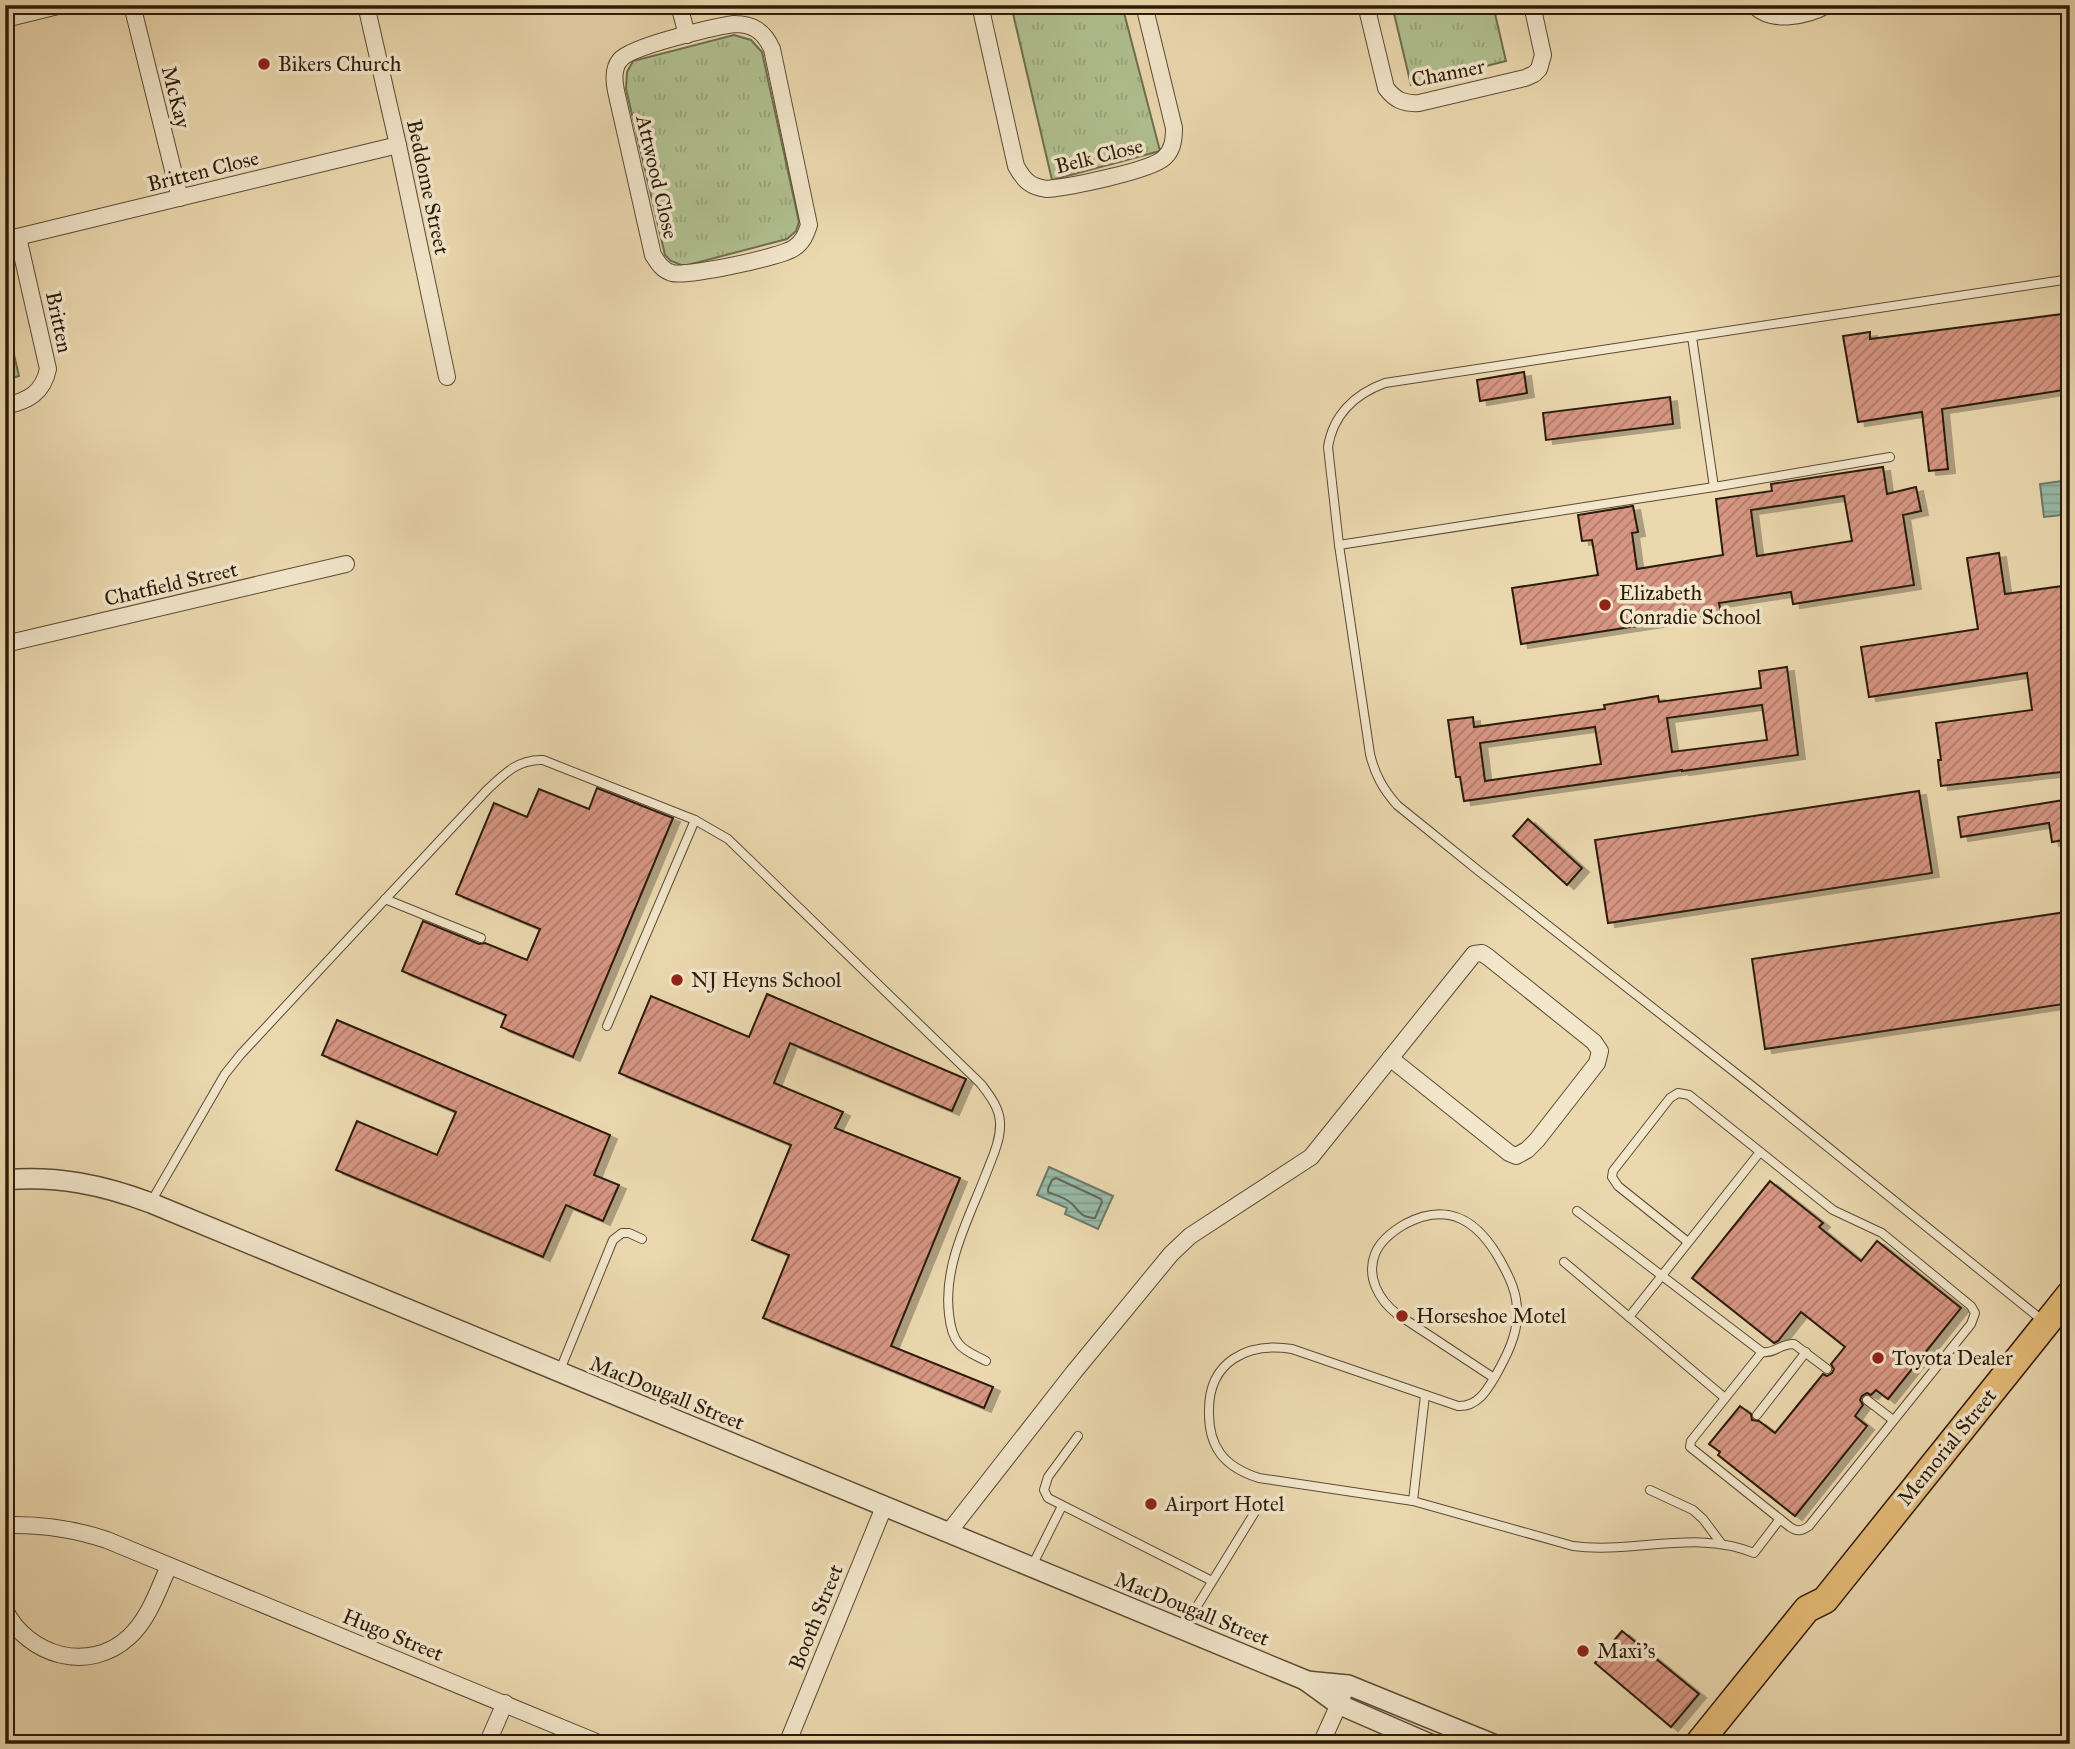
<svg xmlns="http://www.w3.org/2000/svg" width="2075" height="1749" font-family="'IM FELL Great Primer',serif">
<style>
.grass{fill:url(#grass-tufts);stroke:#6e6e4d;stroke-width:2}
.water{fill:url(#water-rules);stroke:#6c7a69;stroke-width:2}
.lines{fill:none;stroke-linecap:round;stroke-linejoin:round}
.shore{stroke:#626a59;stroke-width:2}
.building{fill:url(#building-hatch);stroke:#2b1b0a;stroke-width:2;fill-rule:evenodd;filter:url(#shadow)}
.service-casing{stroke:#5b4a33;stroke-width:10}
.minor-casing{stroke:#5b4a33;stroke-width:18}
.tertiary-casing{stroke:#5b4a33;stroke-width:22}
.trunk-casing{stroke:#2b1b0a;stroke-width:29}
.service{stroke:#f2e6cb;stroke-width:8}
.minor{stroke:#f2e6cb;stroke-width:16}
.tertiary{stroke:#f2e6cb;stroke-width:19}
.trunk{stroke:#e6bc78;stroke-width:26}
.poi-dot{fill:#8f2418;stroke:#f2e6cb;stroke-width:2.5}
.labels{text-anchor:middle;stroke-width:7;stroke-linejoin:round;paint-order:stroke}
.poi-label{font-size:21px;fill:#2b1b0a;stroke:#f2e6cb;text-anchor:start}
.street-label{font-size:21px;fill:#2b1b0a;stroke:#f2e6cb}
</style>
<defs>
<pattern id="grass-tufts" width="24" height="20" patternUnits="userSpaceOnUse" patternTransform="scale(1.75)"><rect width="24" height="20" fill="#b1c090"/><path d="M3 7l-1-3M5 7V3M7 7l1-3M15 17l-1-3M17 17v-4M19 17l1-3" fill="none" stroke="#98a47b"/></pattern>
<pattern id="water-rules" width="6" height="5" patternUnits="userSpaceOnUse" patternTransform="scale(1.75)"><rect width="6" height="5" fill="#98baa8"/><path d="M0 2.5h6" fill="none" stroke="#839f8f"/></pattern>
<pattern id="building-hatch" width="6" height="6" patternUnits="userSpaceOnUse" patternTransform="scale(1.75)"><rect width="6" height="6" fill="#d79683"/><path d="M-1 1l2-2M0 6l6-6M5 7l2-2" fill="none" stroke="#af7a69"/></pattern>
<filter id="shadow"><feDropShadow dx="7" dy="4" stdDeviation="0" flood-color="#0004"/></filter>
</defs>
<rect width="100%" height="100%" fill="#ebd8af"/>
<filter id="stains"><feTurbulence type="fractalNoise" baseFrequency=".00286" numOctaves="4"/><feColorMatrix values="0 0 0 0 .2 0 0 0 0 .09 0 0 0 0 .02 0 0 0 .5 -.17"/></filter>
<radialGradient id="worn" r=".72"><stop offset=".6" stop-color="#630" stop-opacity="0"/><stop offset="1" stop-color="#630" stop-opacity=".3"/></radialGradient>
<g class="grass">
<polygon points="1011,5 1122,5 1160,151 1052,180"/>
<polygon points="1392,5 1493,5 1506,61 1411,85"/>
<polygon points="734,35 751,40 762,52 799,222 796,231 787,239 684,266 671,261 665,255 626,89 627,72 633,61"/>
<polygon points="5,316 19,376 5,380"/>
</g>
<g class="water">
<polygon points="2070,480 2070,514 2044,517 2040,484"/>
<polygon points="1049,1167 1113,1196 1098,1229 1065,1214 1067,1208 1037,1195"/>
</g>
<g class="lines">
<path class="shore" d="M1056,1178L1101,1199L1102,1202L1095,1218C1079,1217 1080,1211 1071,1203C1066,1198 1055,1195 1048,1192V1189L1052,1180Z"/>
</g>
<g class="building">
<polygon points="2070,313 2070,389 1942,409 1948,469 1929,471 1922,412 1858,422 1843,336 1870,332 1870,339"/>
<polygon points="1524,372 1527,393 1480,401 1477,380"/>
<polygon points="1670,397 1673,424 1546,440 1543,413"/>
<path d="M1883,467L1887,494L1916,487L1921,511L1903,515L1914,585L1793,604L1791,592L1719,603L1721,613L1521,644L1512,588L1598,575L1592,540L1582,541L1578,515L1633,506L1638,532L1632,533L1637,569L1723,555L1716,499L1772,491L1771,484ZM1844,496L1852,541L1757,556L1751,510Z"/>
<polygon points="1999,553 2005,594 2070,585 2070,771 1941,786 1938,760 1941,760 1936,723 2032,710 2027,673 1869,697 1861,647 1978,629 1967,558"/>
<path d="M1787,667L1798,755L1682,771V770L1464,801L1460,777H1456L1448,720L1473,717L1474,727L1605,709L1604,705L1658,696L1659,702L1761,688L1759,671ZM1762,705L1767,740L1672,752L1667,718ZM1595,727L1601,764L1485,781L1480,743Z"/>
<polygon points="597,788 673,818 573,1057 501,1027 506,1015 402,971 423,921 479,944 485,943 527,960 540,929 456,894 494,803 527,817 539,789 589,809"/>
<polygon points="1919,791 1932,873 1608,923 1595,840"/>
<polygon points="2070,799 2070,839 2052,842 2049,823 1961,837 1958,817"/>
<polygon points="1528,819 1582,868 1567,885 1513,836"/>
<polygon points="2066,912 2070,941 2070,1003 1765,1049 1752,959"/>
<polygon points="767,994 966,1079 952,1111 790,1043 774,1083 843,1112 835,1128 960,1178 891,1346 993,1387 984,1408 763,1318 789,1255 752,1240 791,1145 619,1073 651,996 749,1037"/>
<polygon points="337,1020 610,1135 594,1175 619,1185 603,1221 566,1205 543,1257 336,1170 357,1121 437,1155 456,1112 322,1055"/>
<polygon points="1770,1181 1823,1223 1819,1227 1861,1261 1877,1241 1961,1308 1888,1399 1876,1390 1871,1395 1867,1393 1862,1396 1860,1400 1863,1405 1855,1416 1867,1426 1795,1516 1718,1455 1720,1452 1709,1444 1740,1406 1751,1414 1752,1420 1759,1421 1775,1433 1823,1374 1827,1376 1832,1373 1834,1369 1831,1364 1845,1347 1801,1312 1778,1341 1774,1343 1692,1278"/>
<polygon points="1622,1631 1699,1694 1671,1727 1595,1663"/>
</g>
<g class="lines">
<defs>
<g id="service">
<polyline points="1692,337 1714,487"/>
<polyline points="1339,545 1714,487 1890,457"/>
<polyline points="385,899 481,938"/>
<polyline points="607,1026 695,820"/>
<path d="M151,1202L225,1074L241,1054L487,790C504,774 518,759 543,760L695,820L728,839L981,1084C990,1096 999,1107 1000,1122C1001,1140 992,1158 986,1174C969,1218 943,1265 949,1314C950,1324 952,1336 959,1344C965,1352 977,1356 986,1361"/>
<path d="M1577,1211L1762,1352C1775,1354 1781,1343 1794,1344L1827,1369"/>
<path d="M1688,1242L1618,1186L1612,1177L1613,1171L1670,1098L1678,1093L1689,1095L1833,1210L1882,1233L1971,1306L1975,1313L1971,1324L1809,1526C1802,1531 1797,1532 1790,1527L1690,1447L1691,1441L1762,1352"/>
<polyline points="1564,1262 1725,1398"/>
<polyline points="1629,1317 1760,1152"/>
<path d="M2042,1320L1756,1089L1480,872L1397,805C1383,789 1375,775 1370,754L1339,545L1328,447C1333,415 1355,394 1385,383L2070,279"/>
<polyline points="560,1370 613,1240 622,1233 629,1233 642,1239"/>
<path d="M1494,1378L1397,1314C1379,1300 1366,1277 1375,1254C1380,1241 1393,1231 1405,1224C1449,1201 1478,1221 1500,1260C1510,1278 1518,1294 1517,1315C1517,1336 1506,1357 1496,1375C1487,1390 1478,1407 1458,1406L1292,1349C1248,1342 1209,1361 1209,1410C1208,1447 1224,1467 1259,1478L1413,1501L1573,1546C1633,1554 1696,1529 1754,1553L1780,1519"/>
<polyline points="1867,1400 1893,1420"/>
<polyline points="1757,1415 1806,1352"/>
<polyline points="1078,1436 1048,1477 1044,1490 1048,1498 1212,1581"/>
<polyline points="1650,1490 1693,1510 1703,1519 1721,1543"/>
<polyline points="1413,1501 1425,1395"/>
<polyline points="1032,1566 1062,1506"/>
<polyline points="1183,1629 1255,1512"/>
</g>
<g id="minor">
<polyline points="132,5 180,198"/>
<polyline points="366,5 398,145 447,377"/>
<polyline points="679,5 687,35"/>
<path d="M980,5L1016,166C1024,181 1031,187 1047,189C1069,187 1150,171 1164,158C1173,150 1174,139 1174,128L1144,5"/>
<path d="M1366,5L1386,88C1395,100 1404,104 1419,103L1525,78L1534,74L1539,69L1543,55L1532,5"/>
<path d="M1754,5C1771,24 1807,16 1827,5"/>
<polyline points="5,19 62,5"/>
<path d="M734,24C753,24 764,31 772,49L809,225C806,234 803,242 794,248C781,257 687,277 672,273C662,270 658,263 653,255L616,91C614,81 613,68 620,60C631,46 714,27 734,24Z"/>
<polyline points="5,240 398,145"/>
<path d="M5,406C28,401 43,393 48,369L18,237"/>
<polyline points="5,644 346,564"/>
<path d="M5,1525C41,1524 72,1528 107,1540L601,1744"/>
<polyline points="948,1533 1074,1372 1171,1254 1190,1236 1311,1157 1474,954 1482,953 1488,957 1594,1042 1600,1051 1597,1063 1537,1140 1527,1150 1516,1156 1509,1153 1390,1058"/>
<path d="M5,1610C28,1656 89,1674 129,1637C149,1619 158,1590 169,1566"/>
<polyline points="487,1744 505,1703"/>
<polyline points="787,1744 884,1507"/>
<polyline points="1321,1744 1343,1695"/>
</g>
<g id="tertiary">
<path d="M5,1180C56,1175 103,1185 151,1203L1305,1680L1338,1704L1430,1744"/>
<polyline points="1306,1681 1348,1685 1493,1744"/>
</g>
<polyline id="trunk" points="1698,1744 1807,1609 1825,1600 2070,1294"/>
</defs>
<use href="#service" class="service-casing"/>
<use href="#minor" class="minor-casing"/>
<use href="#tertiary" class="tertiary-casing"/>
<use href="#trunk" class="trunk-casing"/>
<use href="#service" class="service"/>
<use href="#minor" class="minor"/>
<use href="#tertiary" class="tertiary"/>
<use href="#trunk" class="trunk"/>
</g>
<g class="poi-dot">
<circle cx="264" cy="64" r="7"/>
<circle cx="1605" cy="605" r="7"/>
<circle cx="677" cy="980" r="7"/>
<circle cx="1402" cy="1316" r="7"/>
<circle cx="1878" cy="1358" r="7"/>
<circle cx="1151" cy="1504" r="7"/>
<circle cx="1583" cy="1651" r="7"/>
</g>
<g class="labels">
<g class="poi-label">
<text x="278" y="71">Bikers Church</text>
<text x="1619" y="600">Elizabeth<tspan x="1619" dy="24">Conradie School</tspan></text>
<text x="691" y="987">NJ Heyns School</text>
<text x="1416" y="1323">Horseshoe Motel</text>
<text x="1892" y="1365">Toyota Dealer</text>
<text x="1165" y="1511">Airport Hotel</text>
<text x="1597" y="1658">Maxi's</text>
</g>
<g class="street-label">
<text transform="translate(1448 73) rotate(-11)" y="7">Channer</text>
<text transform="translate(176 97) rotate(76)" y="7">McKay</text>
<text transform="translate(1099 156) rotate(-14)" y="7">Belk Close</text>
<text transform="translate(203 171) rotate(-14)" y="7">Britten Close</text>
<text transform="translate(657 177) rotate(77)" y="7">Attwood Close</text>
<text transform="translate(428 187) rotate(78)" y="7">Beddome Street</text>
<text transform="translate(59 322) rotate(78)" y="7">Britten</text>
<text transform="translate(171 584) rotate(-13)" y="7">Chatfield Street</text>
<text transform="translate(667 1393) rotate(22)" y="7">MacDougall Street</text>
<text transform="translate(1947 1447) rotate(-51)" y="7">Memorial Street</text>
<text transform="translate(1192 1609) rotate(22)" y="7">MacDougall Street</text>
<text transform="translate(816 1617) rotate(-68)" y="7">Booth Street</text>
<text transform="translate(393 1635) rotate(22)" y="7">Hugo Street</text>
</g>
</g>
<rect width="2075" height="1749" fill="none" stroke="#ebd8af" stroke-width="28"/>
<rect x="7" y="7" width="2061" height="1735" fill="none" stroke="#2b1b0a" stroke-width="3.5"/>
<rect x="14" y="14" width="2047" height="1721" fill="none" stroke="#2b1b0a" stroke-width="2"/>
<rect width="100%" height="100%" filter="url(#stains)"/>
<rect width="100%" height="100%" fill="url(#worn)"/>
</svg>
